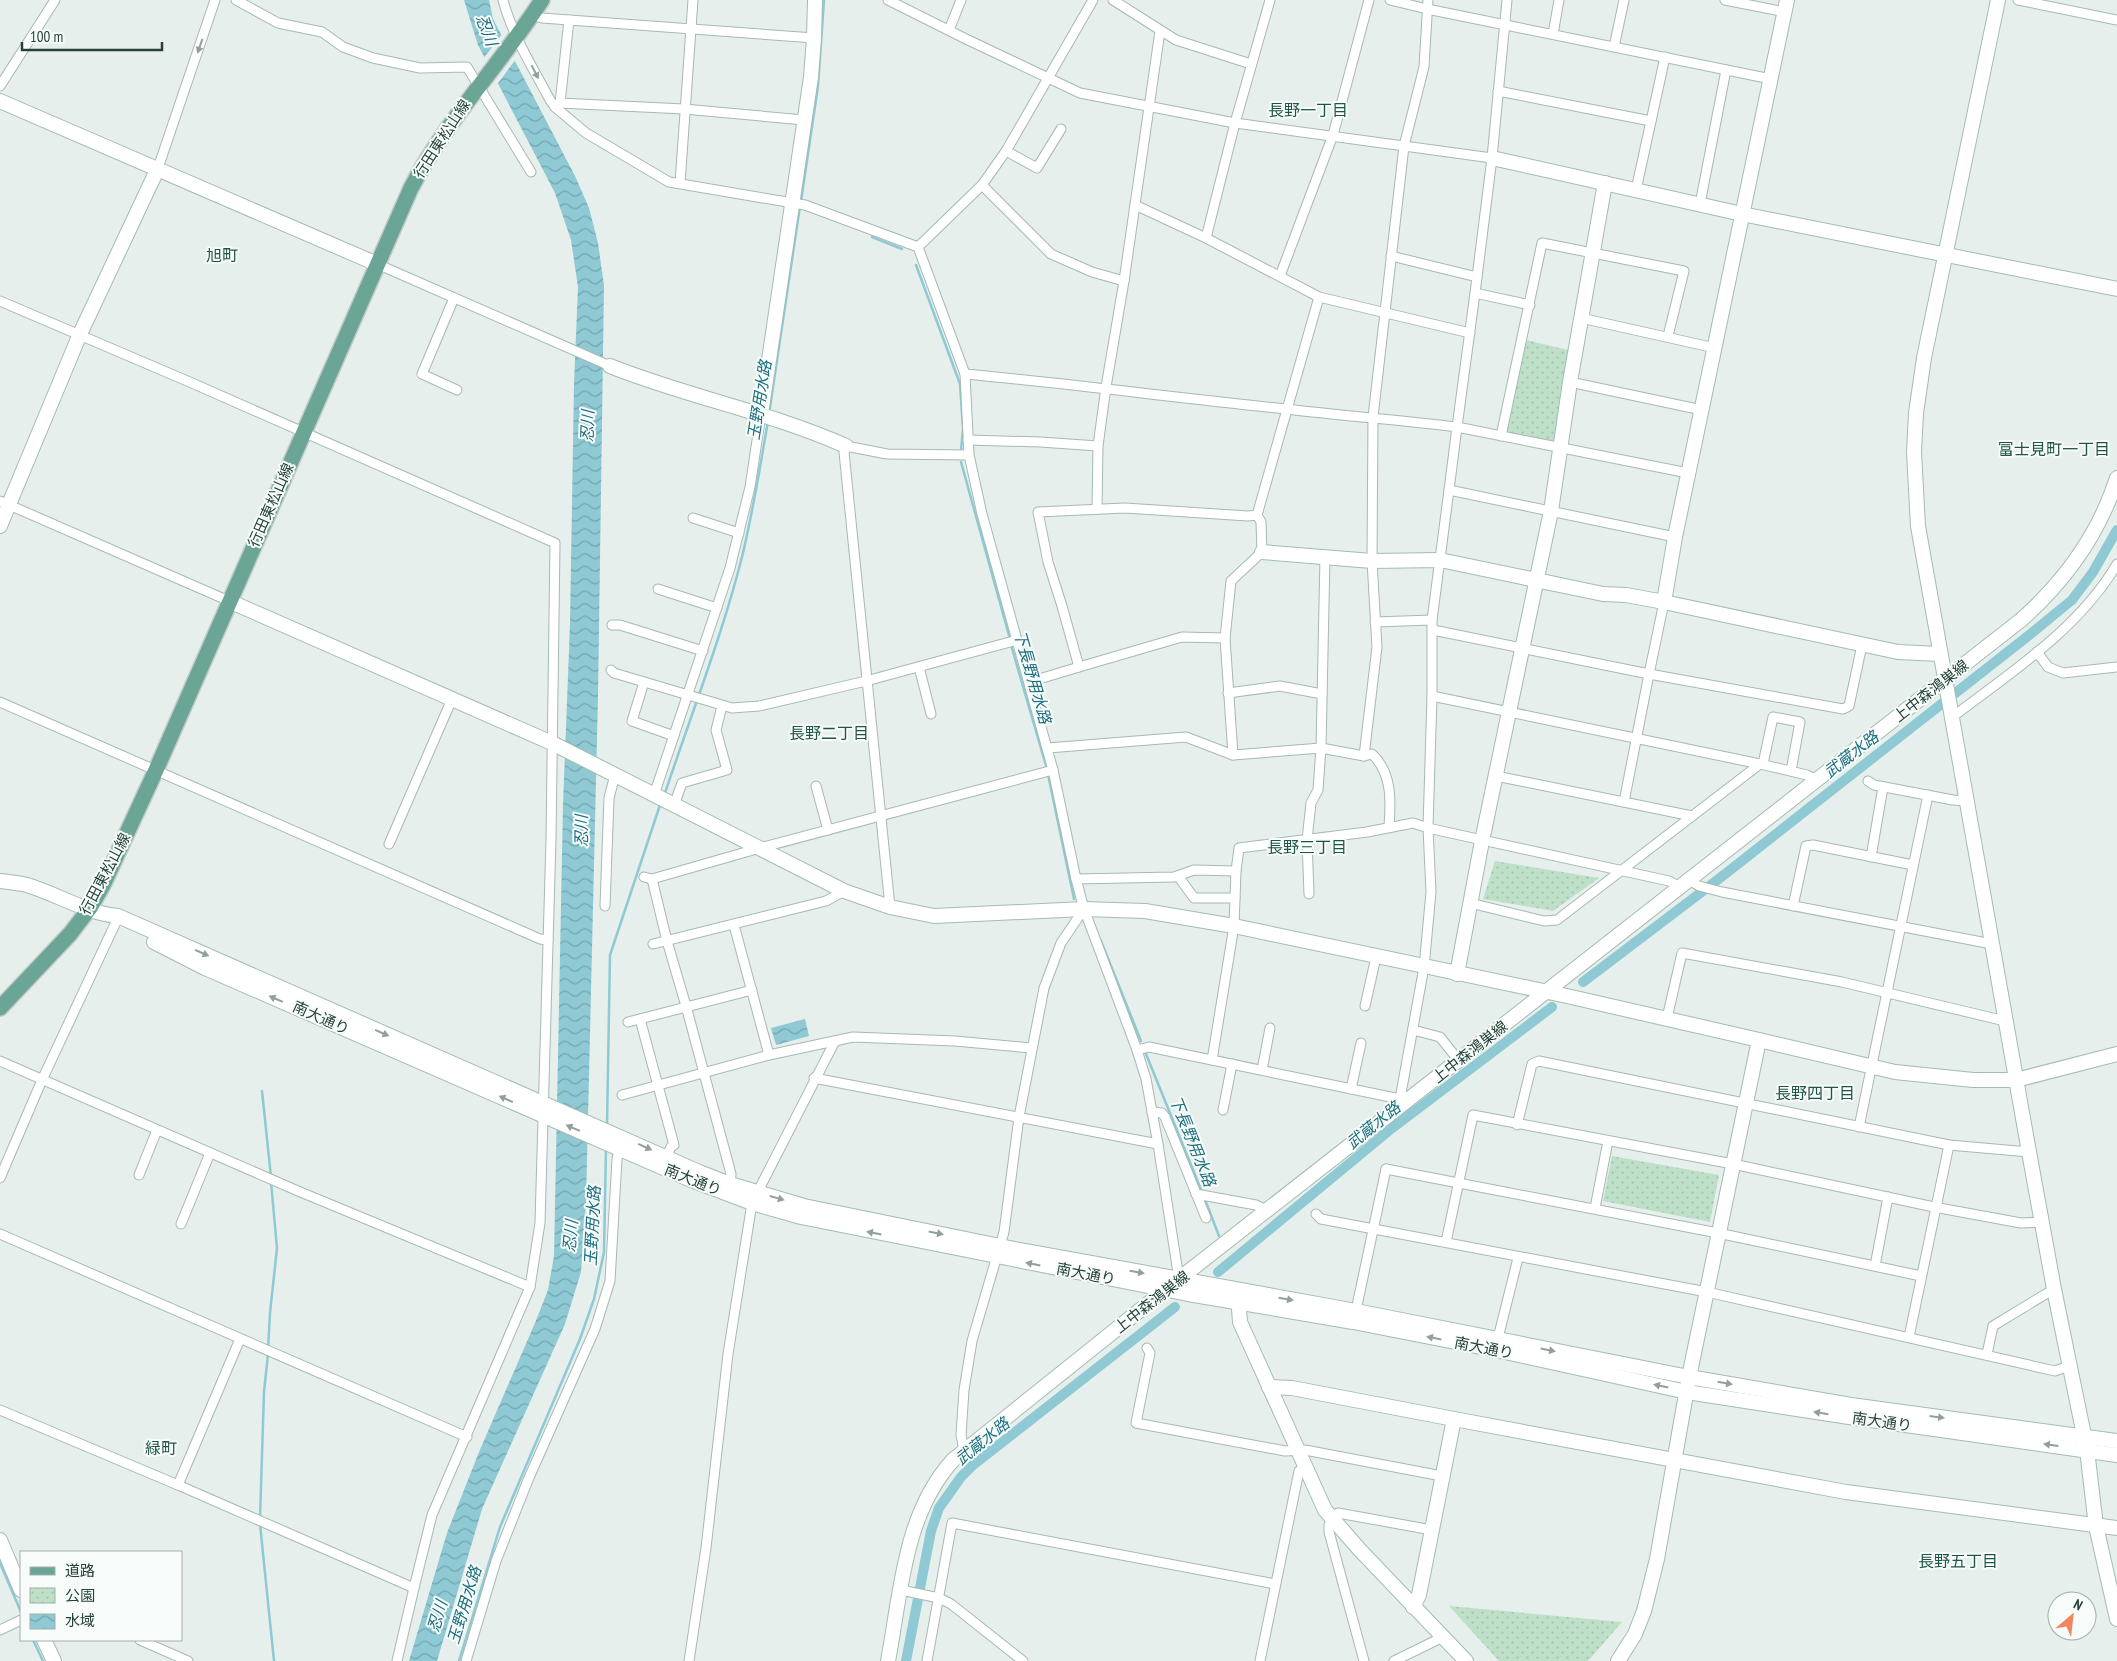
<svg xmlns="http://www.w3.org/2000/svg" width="2117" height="1661" font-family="'PT Sans Narrow','Noto Sans JP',sans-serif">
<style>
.park{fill:url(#park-dots)}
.water{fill:url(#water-waves)}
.pier{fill:#e6efeb}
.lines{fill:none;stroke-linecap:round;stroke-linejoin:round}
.stream{stroke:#8ec9d4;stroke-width:2.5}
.canal{stroke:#8ec9d4;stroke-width:10}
.street-casing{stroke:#a8b8b2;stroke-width:11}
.secondary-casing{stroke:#a4bbb3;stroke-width:16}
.primary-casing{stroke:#c2cac8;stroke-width:18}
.street{stroke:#fff;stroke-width:9}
.secondary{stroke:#fff;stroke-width:14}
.primary{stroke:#6aa596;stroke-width:15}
.oneway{fill:#92a09c}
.labels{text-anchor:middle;stroke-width:4;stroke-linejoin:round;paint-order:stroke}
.street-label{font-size:15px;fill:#24423a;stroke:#f7fbf9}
.water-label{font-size:16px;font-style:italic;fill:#1c6f80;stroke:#f7fbf9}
.neighbourhood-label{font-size:16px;fill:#1f5548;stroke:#f7fbf9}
</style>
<defs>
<pattern id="park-dots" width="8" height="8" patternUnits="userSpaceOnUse" patternTransform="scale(1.25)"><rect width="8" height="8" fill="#bfe0c8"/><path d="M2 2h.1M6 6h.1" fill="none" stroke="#a4c1ad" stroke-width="1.8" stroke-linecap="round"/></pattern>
<pattern id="water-waves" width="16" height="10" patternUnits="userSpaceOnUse" patternTransform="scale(1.25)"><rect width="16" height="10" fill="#8ec9d4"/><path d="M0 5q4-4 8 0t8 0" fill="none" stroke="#74a5ad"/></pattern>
</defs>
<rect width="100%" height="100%" fill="#e6efeb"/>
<g class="park">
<polygon points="1526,340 1568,350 1556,442 1507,432"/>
<polygon points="1495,861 1599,878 1553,911 1483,899"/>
<polygon points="1612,1156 1719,1175 1710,1222 1603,1201"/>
<polygon points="1449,1606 1622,1622 1588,1661 1499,1661"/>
</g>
<g class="water">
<polygon points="464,0 489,0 493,19 575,176 589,208 598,243 604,286 598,696 586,1202 581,1272 565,1324 482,1509 437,1661 409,1661 447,1533 479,1452 535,1323 548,1290 554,1256 563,805 570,624 574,384 578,287 571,240 555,193 478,45"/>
<polygon points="805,1019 809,1036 776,1045 771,1028"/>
</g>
<polygon class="pier" points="503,33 516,59 496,86 483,59"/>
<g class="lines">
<g class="stream">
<polyline points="801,201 818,86 824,0"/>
<polyline points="872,237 902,249"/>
<polyline points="916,265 960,384 963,429 961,450"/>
<polyline points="769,414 800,206"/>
<polyline points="961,462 1010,639"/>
<polyline points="1011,645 1047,769"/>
<polyline points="1048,774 1074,899"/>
<path d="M665,793C691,715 722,636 742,557C753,512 760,467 768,421"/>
<polyline points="1101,941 1141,1041"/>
<polyline points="1146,1054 1202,1192"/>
<polyline points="262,1091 271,1177"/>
<polyline points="607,1125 610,955 660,805"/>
<polyline points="1204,1197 1219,1236"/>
<polyline points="268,1349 270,1313 277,1248 271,1182"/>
<polyline points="260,1518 264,1392 268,1354"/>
<polyline points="260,1524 274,1661"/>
<polyline points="0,1563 21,1612"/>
<polyline points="33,1640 43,1661"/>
<polyline points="459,1661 500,1527 580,1339 594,1299 604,1252 606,1148"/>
</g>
<g class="canal">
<polyline points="1583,982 1720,878 2028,636 2072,600 2093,572 2117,530"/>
<polyline points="1218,1272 1391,1129 1552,1007"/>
<polyline points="906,1661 931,1531 939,1508 961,1477 973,1465 1175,1307"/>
</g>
<defs>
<g id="street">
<polyline points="236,0 278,23 322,32 343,47 373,58 420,68 467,67 531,172"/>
<path d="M503,0C512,35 533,68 550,100L555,107L586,133L669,182L805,205L918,247L965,374L969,455L982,514L1053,770L1076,879"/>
<polyline points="888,0 966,39 1080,93 1235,123 1492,158"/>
<polyline points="1113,0 1176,40 1251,64"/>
<polyline points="1390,0 1427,9 1771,79"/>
<polyline points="1725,0 1785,12"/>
<polyline points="2018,0 2117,20"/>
<polyline points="532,15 542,18 814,38"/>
<polyline points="949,30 961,0"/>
<polyline points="1553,34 1559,0"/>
<polyline points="1614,47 1624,0"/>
<polyline points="0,86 55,0"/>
<polyline points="1498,91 1651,121"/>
<polyline points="560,103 569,20"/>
<polyline points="555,107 560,103 684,109 804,120"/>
<polyline points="1006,151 1037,168 1061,129"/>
<polyline points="158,168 215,0"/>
<polyline points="680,183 693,0"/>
<polyline points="982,185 1051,254 1092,272 1124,281 1106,387 1098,446"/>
<polyline points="1636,190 1665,57"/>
<polyline points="1700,204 1726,70"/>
<polyline points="1135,205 1206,238 1319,297 1470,333"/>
<polyline points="1206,238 1235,123 1270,0"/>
<polyline points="918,247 982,185 1006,151 1093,0"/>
<polyline points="1391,256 1477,277"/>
<polyline points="377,264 610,366"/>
<polyline points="1280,276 1333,135 1369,0"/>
<polyline points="1124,281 1160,31"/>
<polyline points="1475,293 1492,158 1507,0"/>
<polyline points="454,298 422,374 457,390"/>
<polyline points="0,301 192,383 555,543 551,839 540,1223 530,1287 432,1515 414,1588 178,1485"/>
<polyline points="1581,318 1715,348"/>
<path d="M965,374C1072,384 1179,398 1287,409C1343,416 1400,420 1457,427L1475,293L1530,305"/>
<polyline points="1570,382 1702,410"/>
<polyline points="1501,436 1542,243 1684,271 1668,336"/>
<polyline points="968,440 1040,442 1098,446 1097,509"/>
<polyline points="0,501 229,601"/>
<polyline points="1257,515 1319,297"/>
<polyline points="693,518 739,533"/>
<polyline points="1675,537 1449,490 1457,427 1688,473"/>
<polyline points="658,589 717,608"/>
<polyline points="1375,622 1432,620"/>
<polyline points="612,625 620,625 703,651"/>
<polyline points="1433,630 1649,674 1664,602"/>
<polyline points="2037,652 2048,667 2063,673 2117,667"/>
<polyline points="919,667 931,714"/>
<path d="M1079,667L1182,637L1225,638L1233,755L1321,748L1364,756L1372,754C1392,773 1391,800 1389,827"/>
<polyline points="611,670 614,673 732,708 759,706 866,681 1017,640"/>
<polyline points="644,682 632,721 674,736"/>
<polyline points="1029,682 1079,667 1062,606 1048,562 1038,512 1125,508 1248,516 1257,515 1261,522 1262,552 1231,581 1225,638"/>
<polyline points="1228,693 1280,686 1322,694"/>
<polyline points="1432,696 1760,764 1807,775 1817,780"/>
<polyline points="0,702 540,939 548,940"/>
<path d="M1951,718C2010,673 2079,629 2117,564"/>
<polyline points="1048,748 1186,737 1233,755"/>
<polyline points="1364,756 1377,647 1372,561 1373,417 1404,146 1424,67 1428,0"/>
<polyline points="1763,764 1773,717 1800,722 1791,771"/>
<polyline points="1496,776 1692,816"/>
<polyline points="1868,781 1874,785 1953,800 1967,801"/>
<polyline points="816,786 828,830"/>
<polyline points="654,795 730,568 750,487 761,414"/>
<polyline points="1624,802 1649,674 1843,709 1849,706 1862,645"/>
<polyline points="674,805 682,783 727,770 716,730 722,706"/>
<polyline points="389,844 452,699"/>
<polyline points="1871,857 1883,787"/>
<polyline points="1178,876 1194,898 1235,898"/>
<polyline points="644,877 652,879 760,848 1053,770"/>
<polyline points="652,879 667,941 686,1006 731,1174 730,1184"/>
<polyline points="1689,880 1699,886 1722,892 1992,944"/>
<polyline points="1309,894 1307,840 1311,803 1318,790 1321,748 1325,556"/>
<polyline points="1470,903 1544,921 1557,920 1760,764"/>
<polyline points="605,906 609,798 615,775"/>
<polyline points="1793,906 1806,846 1813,845 1913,865"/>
<polyline points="890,907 844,452 846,446 887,454 969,455"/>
<polyline points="1084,909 1076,879 1174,877 1194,870 1236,871"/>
<polyline points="734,925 769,1055"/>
<polyline points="653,944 826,901 844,891"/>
<polyline points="1365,1006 1376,957"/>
<polyline points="1667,1018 1682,953 1842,982 2005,1021"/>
<polyline points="640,1019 674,1145 671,1147 666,1157"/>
<polyline points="628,1022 752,990"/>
<polyline points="1413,1030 1440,1037 1459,1061"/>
<polyline points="1137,1050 1149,1047 1400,1099 1402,1102"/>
<polyline points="1212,1060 1234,926 1236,871 1239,848 1367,832 1413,823 1428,828 1669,881 1680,887"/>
<polyline points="0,1061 298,1191 530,1287"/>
<polyline points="1262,1070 1270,1028"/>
<polyline points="814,1078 1158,1144"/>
<polyline points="1351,1089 1361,1043"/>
<polyline points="622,1095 769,1055 853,1037 955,1041 1031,1048"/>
<polyline points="1400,1099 1424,967 1431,892 1428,828 1432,696 1432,620 1449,490"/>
<polyline points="1223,1110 1232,1064"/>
<polyline points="1152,1112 1162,1113 1165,1117 1206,1218"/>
<polyline points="1517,1125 1532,1064 1539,1061 1949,1145 2029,1152"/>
<polyline points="1859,1127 1928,795"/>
<polyline points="1386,1169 1718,1233 1921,1276"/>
<polyline points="139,1175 157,1130"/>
<polyline points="0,1178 42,1080 116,922"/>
<polyline points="1196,1194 1256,1205 1268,1211"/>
<polyline points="1595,1208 1608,1141"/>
<polyline points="1316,1214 1321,1219 1707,1292 2055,1371 2069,1366"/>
<polyline points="181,1224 210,1153"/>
<polyline points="0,1234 467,1437"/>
<polyline points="1446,1242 1473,1115 1733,1164 1934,1207 2021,1223 2042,1222"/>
<polyline points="1875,1266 1888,1197"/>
<polyline points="1355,1315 1386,1169"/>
<polyline points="1909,1337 1949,1145"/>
<polyline points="1497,1342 1518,1258"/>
<polyline points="1147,1348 1150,1353 1136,1423 1285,1451 1305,1450 1442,1476"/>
<polyline points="1987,1354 1993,1326 2054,1289"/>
<polyline points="0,1410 178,1485 240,1339"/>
<polyline points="964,1450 961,1435 964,1390 972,1341 1004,1232 1019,1117 1044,988 1061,943 1084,909 1137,1050 1146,1079 1158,1144 1179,1279"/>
<polyline points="901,1590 939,1598 951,1604 1023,1661"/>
<polyline points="0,1630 21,1620"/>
<polyline points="140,1640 188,1661"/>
<polyline points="397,1661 414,1588"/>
<polyline points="466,1661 496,1561 528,1480 595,1329 610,1281 617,1159 621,1144"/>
<polyline points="689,1661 706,1548 728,1354 752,1203 835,1041"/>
<polyline points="927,1661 952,1523 1275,1584"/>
<polyline points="1260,1661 1299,1471 1305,1468"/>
<polyline points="1364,1661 1329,1532 1329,1525 1334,1515 1338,1513 1432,1530"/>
<polyline points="1394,1661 1443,1637"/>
</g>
<g id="secondary">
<polyline points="1998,0 1924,358 1916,413 1914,452 1918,526 2029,1152 2054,1289 2087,1450 2096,1526 2117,1619"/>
<polyline points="0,101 377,264"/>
<polyline points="1492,158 1742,214 2117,289"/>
<path d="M610,366C687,397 770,412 846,446"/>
<polyline points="761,414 811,77 814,38 815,0"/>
<polyline points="0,526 80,334 158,168"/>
<polyline points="1262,552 1372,561 1440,560 1603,594 1626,595 1664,602 1898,652 1940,654"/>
<polyline points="229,601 552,743 844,891 890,907 934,916 1084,909 1145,911 1234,926 1567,996 1759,1040"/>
<polyline points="1664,602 1675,537 1787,0"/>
<path d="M0,881C9,882 18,883 27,885C57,894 86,913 118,916L699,1172L730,1184L804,1206L1015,1249L1356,1311L1689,1377L1851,1405L2117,1441"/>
<polyline points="154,942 205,968 691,1180 752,1203 801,1217 1188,1294 1353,1322 1496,1350 1687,1392 1849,1417 2117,1455"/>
<polyline points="1457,974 1482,841 1551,511 1570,382 1605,183"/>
<polyline points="1238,1296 1240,1322 1325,1510 1359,1549 1466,1661"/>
<polyline points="1269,1387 1292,1388 1454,1419 1419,1595 1413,1607"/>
<polyline points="1454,1419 1846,1492 2117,1528"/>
<polyline points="0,1540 21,1590"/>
<polyline points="44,1640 54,1661"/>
<path d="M888,1661C901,1592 904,1514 953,1460L1179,1279L2021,620C2065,581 2099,534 2117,478"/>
<polyline points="1618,1661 1635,1634 1644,1611 1657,1559 1689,1377 1759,1040 1895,1072 1973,1080 2016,1080 2117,1054"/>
</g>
<path id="primary" d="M0,1008L70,934L90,908L103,885L156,770L411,188C447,119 500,65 542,0"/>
</defs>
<use href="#street" class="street-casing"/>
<use href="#secondary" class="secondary-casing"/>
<use href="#primary" class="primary-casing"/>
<use href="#street" class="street"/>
<use href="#secondary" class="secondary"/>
<use href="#primary" class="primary"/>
</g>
<defs><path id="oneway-solid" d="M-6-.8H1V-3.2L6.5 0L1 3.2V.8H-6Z" transform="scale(1.25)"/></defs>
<g class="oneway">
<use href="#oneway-solid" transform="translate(200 46) rotate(109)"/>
<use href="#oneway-solid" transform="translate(535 72) rotate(63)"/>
<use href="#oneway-solid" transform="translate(202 953) rotate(24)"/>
<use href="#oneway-solid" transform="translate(276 999) rotate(-157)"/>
<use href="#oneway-solid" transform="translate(382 1033) rotate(24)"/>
<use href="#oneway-solid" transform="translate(506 1099) rotate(-156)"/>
<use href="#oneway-solid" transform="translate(573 1128) rotate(-157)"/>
<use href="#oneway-solid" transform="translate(645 1147) rotate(24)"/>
<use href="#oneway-solid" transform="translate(777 1198) rotate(16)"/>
<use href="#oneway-solid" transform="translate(874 1233) rotate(-169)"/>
<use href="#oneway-solid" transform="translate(936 1233) rotate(11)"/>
<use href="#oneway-solid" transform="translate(1033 1264) rotate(-169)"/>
<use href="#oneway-solid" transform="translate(1137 1272) rotate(10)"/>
<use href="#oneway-solid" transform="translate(1286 1299) rotate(10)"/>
<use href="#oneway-solid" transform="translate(1434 1338) rotate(-169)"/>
<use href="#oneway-solid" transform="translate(1548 1350) rotate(11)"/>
<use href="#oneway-solid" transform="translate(1725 1383) rotate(10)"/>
<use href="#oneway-solid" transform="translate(1661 1386) rotate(-168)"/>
<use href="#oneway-solid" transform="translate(1821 1413) rotate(-171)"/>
<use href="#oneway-solid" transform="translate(1937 1417) rotate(7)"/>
<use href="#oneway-solid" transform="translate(2051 1445) rotate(-172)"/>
</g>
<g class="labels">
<g class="street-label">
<text transform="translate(442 139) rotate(-57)" y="5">行田東松山線</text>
<text transform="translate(271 505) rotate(-66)" y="5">行田東松山線</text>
<text transform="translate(1931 691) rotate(-38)" y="5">上中森鴻巣線</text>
<text transform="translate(105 874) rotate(-62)" y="5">行田東松山線</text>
<text transform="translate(321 1018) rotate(24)" y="5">南大通り</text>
<text transform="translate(1470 1052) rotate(-38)" y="5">上中森鴻巣線</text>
<text transform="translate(693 1180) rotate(22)" y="5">南大通り</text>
<text transform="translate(1086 1274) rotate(11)" y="5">南大通り</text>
<text transform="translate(1152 1302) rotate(-38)" y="5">上中森鴻巣線</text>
<text transform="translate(1484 1348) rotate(11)" y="5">南大通り</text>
<text transform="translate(1882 1422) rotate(8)" y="5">南大通り</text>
</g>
<g class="water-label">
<text transform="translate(487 30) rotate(69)" y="6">忍川</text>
<text transform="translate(759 400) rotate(-81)" y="6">玉野用水路</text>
<text transform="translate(587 426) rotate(-88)" y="6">忍川</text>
<text transform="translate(1033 677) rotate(74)" y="6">下長野用水路</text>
<text transform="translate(1851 754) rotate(-38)" y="6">武蔵水路</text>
<text transform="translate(581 831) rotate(-90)" y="6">忍川</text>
<text transform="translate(1373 1125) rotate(-39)" y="6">武蔵水路</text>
<text transform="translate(1193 1141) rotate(68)" y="6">下長野用水路</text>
<text transform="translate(592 1226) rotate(-87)" y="6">玉野用水路</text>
<text transform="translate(570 1236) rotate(-85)" y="6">忍川</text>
<text transform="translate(982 1441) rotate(-39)" y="6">武蔵水路</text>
<text transform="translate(464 1605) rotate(-73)" y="6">玉野用水路</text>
<text transform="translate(437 1616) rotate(-74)" y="6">忍川</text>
</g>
<g class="neighbourhood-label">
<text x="1308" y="116">長野一丁目</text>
<text x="222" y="261">旭町</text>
<text x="2054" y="455">富士見町一丁目</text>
<text x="829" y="739">長野二丁目</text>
<text x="1307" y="853">長野三丁目</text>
<text x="1815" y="1099">長野四丁目</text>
<text x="161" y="1454">緑町</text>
<text x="1958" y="1567">長野五丁目</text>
</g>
</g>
<rect x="20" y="1551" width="162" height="90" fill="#f7fbf9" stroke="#a3b1ad"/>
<rect x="30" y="1567" width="25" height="8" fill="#6aa596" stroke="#a3b1ad"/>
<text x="65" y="1576" font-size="15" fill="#24423a">道路</text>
<rect x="30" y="1588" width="25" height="15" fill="url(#park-dots)" stroke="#a3b1ad"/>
<text x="65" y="1601" font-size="15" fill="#24423a">公園</text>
<rect x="30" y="1614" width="25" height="15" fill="url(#water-waves)" stroke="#a3b1ad"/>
<text x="65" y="1626" font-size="15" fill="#24423a">水域</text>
<g transform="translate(2072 1616) rotate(28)"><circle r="24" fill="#f7fbf9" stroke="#a3b1ad"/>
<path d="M0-4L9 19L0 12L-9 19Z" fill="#f4845f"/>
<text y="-8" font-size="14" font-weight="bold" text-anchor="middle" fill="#24423a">N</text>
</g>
<path d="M22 42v8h140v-8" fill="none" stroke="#24423a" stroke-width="2.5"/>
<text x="30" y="42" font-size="15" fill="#24423a" stroke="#f7fbf9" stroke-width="4" paint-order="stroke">100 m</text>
</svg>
